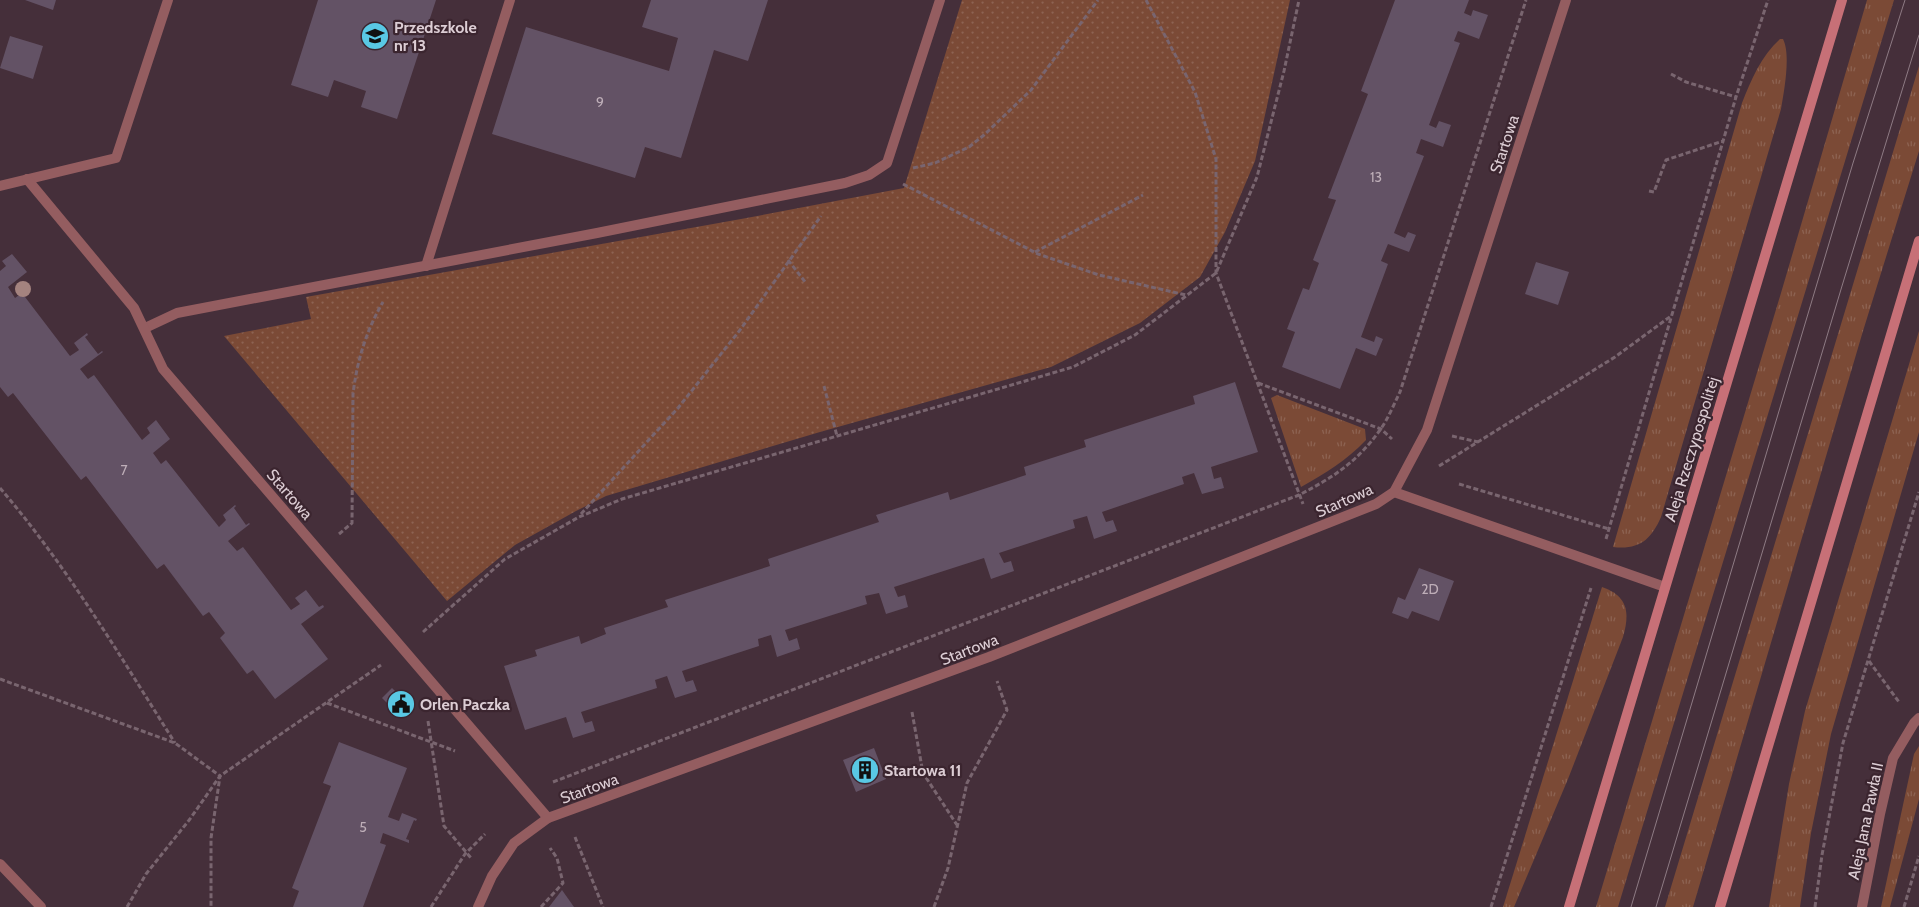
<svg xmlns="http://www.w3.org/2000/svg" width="1919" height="907" font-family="Cabin,sans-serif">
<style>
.grass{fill:url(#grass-tufts)}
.park{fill:url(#park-dots)}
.building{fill:#635265}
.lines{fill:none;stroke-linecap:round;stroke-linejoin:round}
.path{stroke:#79656f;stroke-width:3;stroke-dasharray:5 2.5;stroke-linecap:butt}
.lane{stroke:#945d60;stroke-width:10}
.street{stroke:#945d60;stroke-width:10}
.secondary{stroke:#c77077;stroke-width:10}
.tram{stroke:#8e7b84;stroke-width:1}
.tree{fill:#a4837f}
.labels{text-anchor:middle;stroke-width:4.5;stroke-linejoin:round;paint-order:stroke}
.number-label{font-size:14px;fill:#beaeb8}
.poi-label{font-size:16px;font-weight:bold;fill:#dccdd4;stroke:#3b252f;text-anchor:start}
.street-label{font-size:16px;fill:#dccdd4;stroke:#3b252f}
</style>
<defs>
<pattern id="grass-tufts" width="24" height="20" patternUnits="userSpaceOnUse" patternTransform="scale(1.25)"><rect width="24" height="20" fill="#7b4a36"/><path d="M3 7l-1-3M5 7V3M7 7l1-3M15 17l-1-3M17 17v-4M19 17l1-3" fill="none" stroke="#8d6352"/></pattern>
<pattern id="park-dots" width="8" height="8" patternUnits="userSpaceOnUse" patternTransform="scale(1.25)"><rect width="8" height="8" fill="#7b4a36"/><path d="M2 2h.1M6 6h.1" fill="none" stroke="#8d6352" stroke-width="1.8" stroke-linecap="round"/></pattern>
</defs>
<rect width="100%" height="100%" fill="#452f3a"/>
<g class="grass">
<polygon points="1867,0 1894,0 1618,907 1596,907 1781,293"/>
<path d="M1780,39H1783C1791,55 1784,91 1781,109L1661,517C1651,540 1639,550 1613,547L1742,103C1751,80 1761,56 1780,39Z"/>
<polygon points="1919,66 1919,151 1863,331 1693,907 1665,907"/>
<polygon points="1919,331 1919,432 1831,734 1811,833 1800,907 1769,907 1789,784 1805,711"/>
<path d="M1277,395L1365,429L1366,440C1347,460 1326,473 1301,487L1271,398Z"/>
<path d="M1602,587C1628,596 1630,613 1623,637L1568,779L1514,907H1503Z"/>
<polygon points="1919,746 1919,799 1890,907 1881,907 1914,754"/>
</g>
<polygon class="park" points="962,0 1290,0 1255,161 1225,232 1200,277 1140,323 1051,367 820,432 606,496 576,511 515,545 447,601 224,336 311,319 306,297 741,219 904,188"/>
<g class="building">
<polygon points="25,0 56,0 53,10"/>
<polygon points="318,0 436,0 397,119 361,107 366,91 334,80 328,97 291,85"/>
<polygon points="651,0 768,0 748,61 714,50 681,158 645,147 635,178 492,134 526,27 669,71 678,38 642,27"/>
<polygon points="1395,0 1469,0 1464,13 1471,16 1473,10 1488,15 1479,39 1458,31 1454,41 1460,43 1429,125 1436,128 1439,121 1451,125 1443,147 1421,139 1416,153 1424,156 1394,233 1405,238 1408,232 1416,235 1409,252 1388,244 1381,261 1388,264 1361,337 1374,342 1376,336 1383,339 1376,356 1356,348 1340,389 1282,367 1295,332 1287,329 1303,288 1309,290 1319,263 1313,260 1336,200 1328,198 1368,94 1361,91"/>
<polygon points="10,36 43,46 33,79 0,68"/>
<polygon points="12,254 27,272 8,287 15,298 22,293 70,356 79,350 74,343 87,333 88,335 85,337 98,354 102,351 103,352 80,369 88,379 94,375 142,440 150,433 147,428 156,420 170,439 153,453 161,464 166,460 219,527 226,520 223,515 235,505 236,506 234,508 246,525 249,523 250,524 228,541 237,551 243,547 291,610 300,604 295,598 306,590 319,607 323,605 324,607 301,624 328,659 275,699 253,670 247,674 220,638 225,633 209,612 203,616 164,564 157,569 86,476 81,480 13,393 8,397 0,387 0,271 6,266 2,261"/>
<polygon points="1536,262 1569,272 1558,305 1525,294"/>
<polygon points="1235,382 1258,452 1211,467 1214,479 1221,477 1224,488 1202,494 1194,473 1182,477 1184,484 1102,512 1106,522 1113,520 1117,531 1094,539 1087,516 1073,520 1075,528 999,553 1004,563 1011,561 1014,571 991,579 984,558 894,587 898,597 905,595 908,607 886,614 879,593 865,596 867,604 785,630 789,641 797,638 800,649 777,657 771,635 758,639 759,646 682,671 686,682 693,680 697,691 675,698 667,676 655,680 657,688 581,712 585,723 592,721 595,731 573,738 566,717 525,730 504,666 537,656 535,650 579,636 581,644 606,634 604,628 668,607 665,600 770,566 768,559 879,522 876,515 948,492 950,500 1026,475 1024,467 1086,447 1084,440 1195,404 1193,396"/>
<polygon points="1419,568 1454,581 1439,621 1412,611 1408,619 1392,613 1398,597 1405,600"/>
<polygon points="392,688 409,705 399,715 382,698"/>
<polygon points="339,742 407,768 388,817 399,821 402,813 417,819 416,821 414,820 406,839 409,840 409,843 383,833 380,843 386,845 363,907 293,907 299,891 292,888 331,786 323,783"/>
<polygon points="874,748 886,779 856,792 843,760"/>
<polygon points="562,890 574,907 549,907"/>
</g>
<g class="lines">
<g class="path">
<polyline points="1146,0 1195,92 1216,159 1216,273 1303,504"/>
<polyline points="1671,74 1686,82 1736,97"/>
<polyline points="913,168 935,163 969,147 984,135 1031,90 1098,0"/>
<polyline points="903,184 1038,254 1099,275 1186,295"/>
<polyline points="1649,191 1654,192 1666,160 1723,141"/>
<polyline points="1035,252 1143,195"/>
<polyline points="788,260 806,283"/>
<polyline points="1258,383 1381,429 1392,439"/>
<polyline points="824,386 837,436"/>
<polyline points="1452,436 1478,442"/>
<polyline points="1439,466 1615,357 1671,316"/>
<polyline points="1459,484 1609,529"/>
<path d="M0,488C67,566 120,656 175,743"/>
<polyline points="581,514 678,408 740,330 821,216"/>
<path d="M339,534L352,523L353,394C357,361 366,331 383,302"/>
<polyline points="1606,539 1736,97 1768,0"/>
<polyline points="423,632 505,559 579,517 622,499 1073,367 1135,335 1216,273 1257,177 1284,71 1299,0"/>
<polyline points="1869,661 1899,702"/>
<polyline points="0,679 175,743 220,776 211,838 211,907"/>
<polyline points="327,703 455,751"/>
<polyline points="912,712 923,773 957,825"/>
<polyline points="428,721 444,826 471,858"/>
<path d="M553,782L1299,495C1334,477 1357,462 1380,430C1388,419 1394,404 1400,392L1526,0"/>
<polyline points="575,837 603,907"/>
<polyline points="127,907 146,874 190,819 220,776 381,665"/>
<polyline points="431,907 465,854 485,834"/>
<polyline points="541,907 563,883 557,858 550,848"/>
<polyline points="934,907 948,868 967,783 1007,710 997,681"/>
<polyline points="1491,907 1591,588"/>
<polyline points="1815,907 1822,855 1843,743 1919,492"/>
<polyline points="1904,907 1919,856"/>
</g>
<g class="lane">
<polyline points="0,186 116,158 168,0"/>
<polyline points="426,266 510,0"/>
<polyline points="145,328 177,313 597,233 845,183 869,175 887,163 940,0"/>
<polyline points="0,864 41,907"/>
<polyline points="1862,907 1880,814 1893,758 1914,723 1919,718"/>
</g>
<g class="street">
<polyline points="27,179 134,308 163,369 548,818"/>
<polyline points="1394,492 1665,587"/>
<polyline points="478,907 492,876 514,843 548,818 989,657 1376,504 1394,492 1427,430 1566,0"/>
</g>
<g class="secondary">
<polyline points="1569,907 1842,0"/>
<polyline points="1720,907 1919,241"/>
</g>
<g class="tram">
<polyline points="1631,907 1853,163 1905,0"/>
<polyline points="1656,907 1842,286 1919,35"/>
</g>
</g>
<circle class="tree" cx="23" cy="289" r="8"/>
<defs>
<symbol id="school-disc" viewBox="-11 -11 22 22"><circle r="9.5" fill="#59c8e4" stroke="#3b252f"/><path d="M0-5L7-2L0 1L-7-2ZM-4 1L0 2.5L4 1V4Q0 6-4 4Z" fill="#111"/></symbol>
<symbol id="civic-disc" viewBox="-11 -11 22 22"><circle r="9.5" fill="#59c8e4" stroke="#3b252f"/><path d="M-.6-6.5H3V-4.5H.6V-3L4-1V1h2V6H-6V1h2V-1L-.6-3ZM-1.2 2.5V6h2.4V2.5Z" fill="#111"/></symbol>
<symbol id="building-disc" viewBox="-11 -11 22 22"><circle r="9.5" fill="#59c8e4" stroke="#3b252f"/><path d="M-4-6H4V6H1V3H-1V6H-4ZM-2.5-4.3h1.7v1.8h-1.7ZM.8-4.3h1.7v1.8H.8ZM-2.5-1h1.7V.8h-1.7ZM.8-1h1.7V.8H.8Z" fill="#111"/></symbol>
</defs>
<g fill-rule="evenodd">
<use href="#school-disc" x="359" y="20" width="32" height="32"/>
<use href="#civic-disc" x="385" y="688" width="32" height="32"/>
<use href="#building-disc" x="849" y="754" width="32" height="32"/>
</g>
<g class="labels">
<g class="number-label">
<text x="600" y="107">9</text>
<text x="1376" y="182">13</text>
<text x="124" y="475">7</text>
<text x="1430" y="594">2D</text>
<text x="363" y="832">5</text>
</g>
<g class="poi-label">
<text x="394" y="33">Przedszkole<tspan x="394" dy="18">nr 13</tspan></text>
<text x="420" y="710">Orlen Paczka</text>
<text x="884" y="776">Startowa 11</text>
</g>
<g class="street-label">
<text transform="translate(1504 144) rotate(-72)" y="6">Startowa</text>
<text transform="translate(1691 449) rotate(-73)" y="6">Aleja Rzeczypospolitej</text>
<text transform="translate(290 494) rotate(49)" y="6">Startowa</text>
<text transform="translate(1344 500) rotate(-24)" y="6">Startowa</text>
<text transform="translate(969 649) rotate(-21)" y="6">Startowa</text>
<text transform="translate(589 788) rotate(-20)" y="6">Startowa</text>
<text transform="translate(1865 821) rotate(-78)" y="6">Aleja Jana Pawła II</text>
</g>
</g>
</svg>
